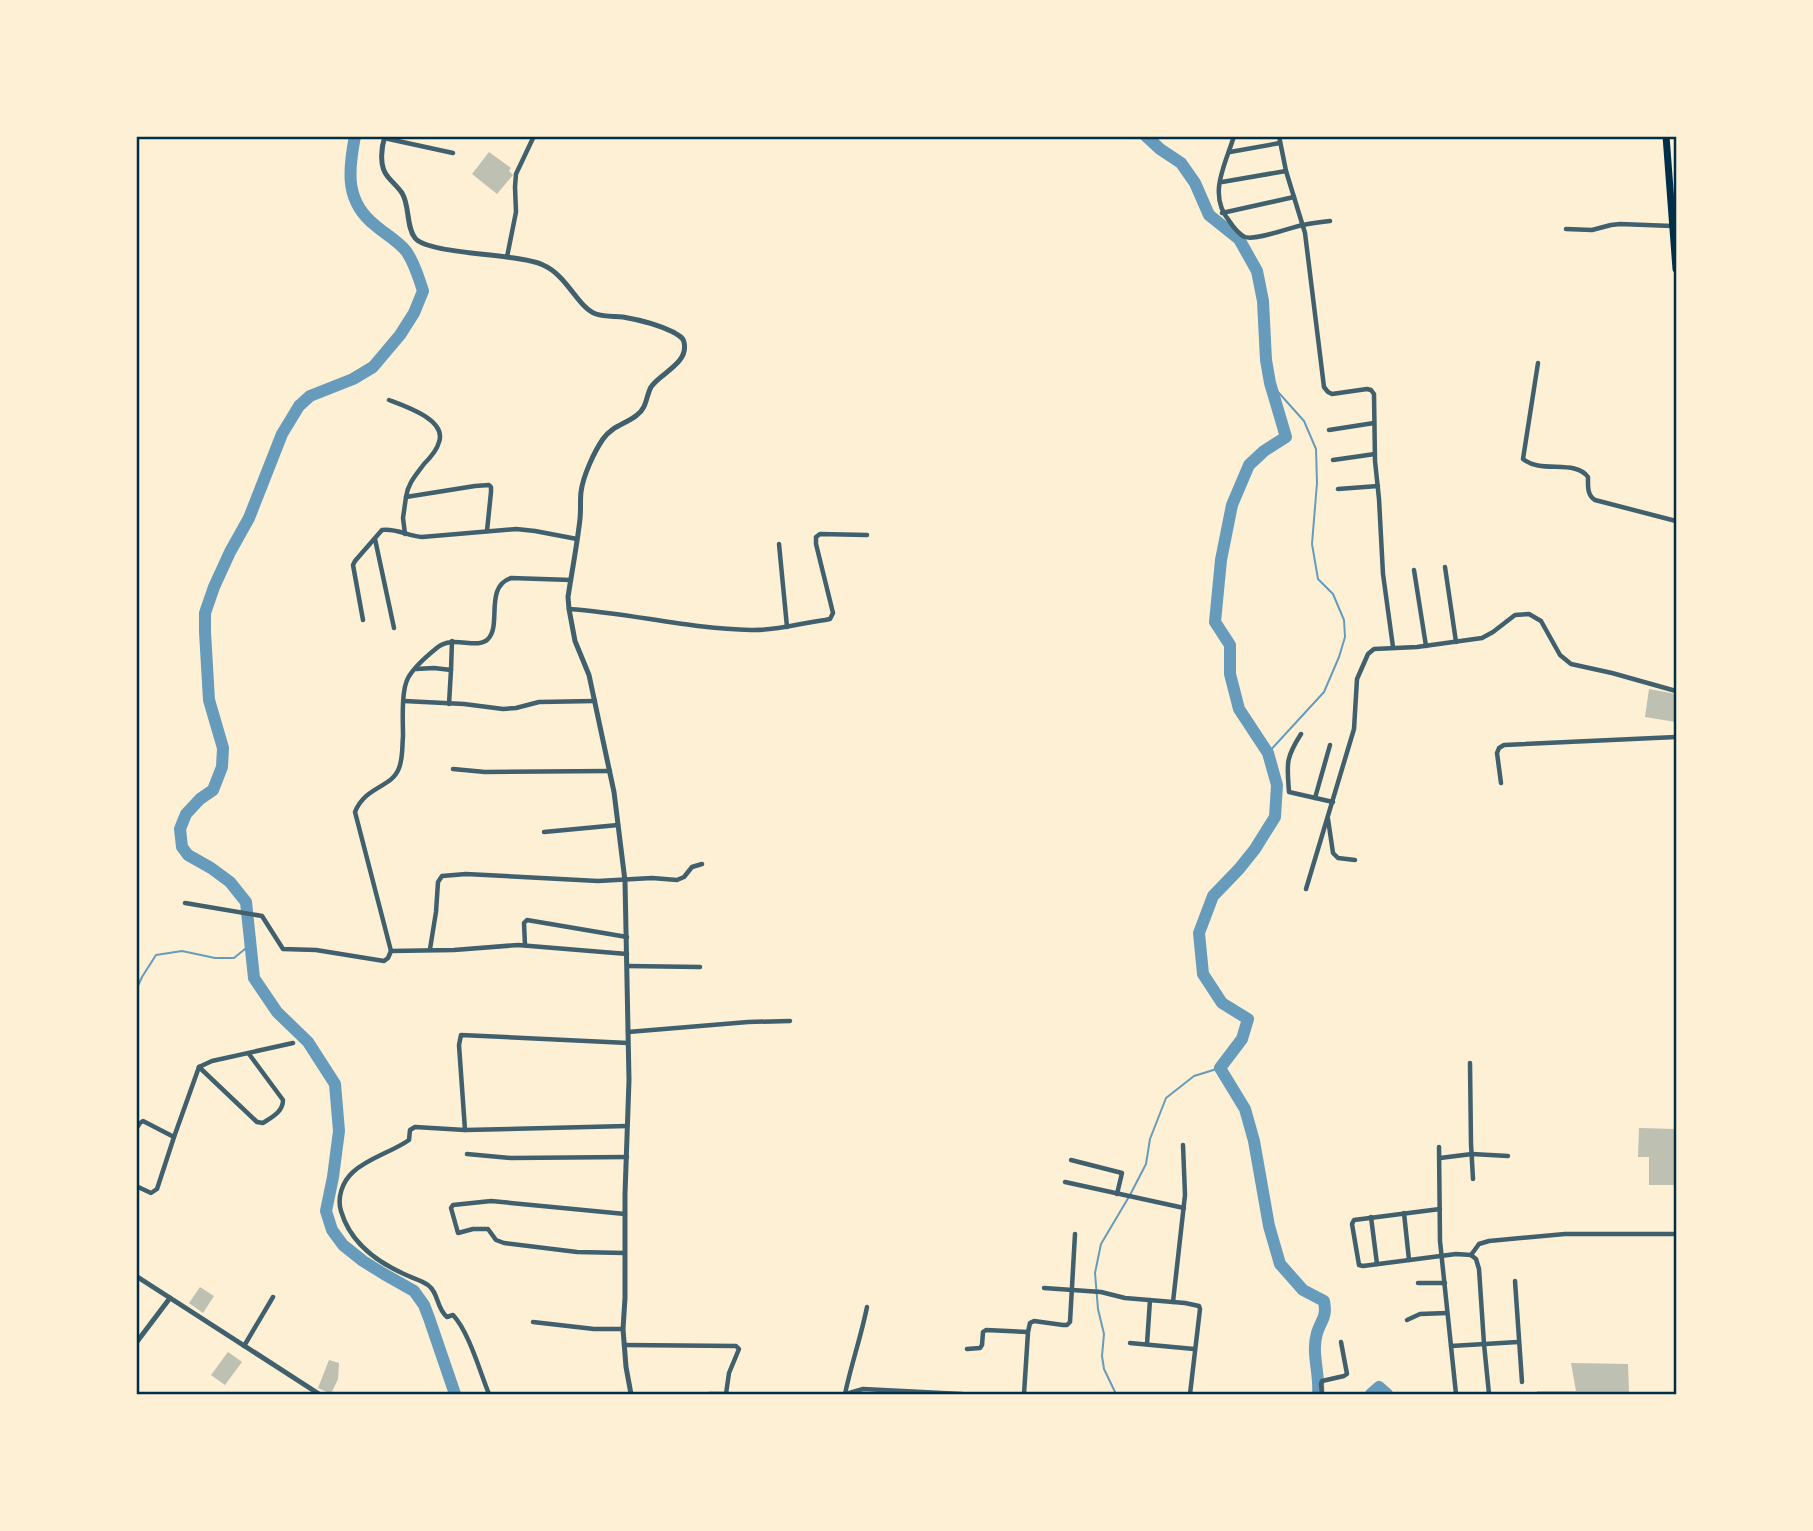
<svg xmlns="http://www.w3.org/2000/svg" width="1813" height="1531" font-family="Lora,serif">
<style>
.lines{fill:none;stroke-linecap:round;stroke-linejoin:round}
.stream{stroke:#669bbc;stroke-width:2}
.river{stroke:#669bbc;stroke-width:12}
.building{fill:#bec0b2}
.minor{stroke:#3f606c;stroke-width:4.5}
.tertiary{stroke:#3f606c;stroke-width:5}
.trunk{stroke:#003049;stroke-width:7}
.neatline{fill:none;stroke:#003049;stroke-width:2.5}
</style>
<rect width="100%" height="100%" fill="#fdf0d5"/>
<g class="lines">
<g class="stream">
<polyline points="1268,753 1324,692 1339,657 1345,637 1344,620 1333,594 1318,579 1312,544 1317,483 1316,449 1304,421 1270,383"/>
<polyline points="136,990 142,977 156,955 182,951 215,958 234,958 251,944"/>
<polyline points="1116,1394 1104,1369 1102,1356 1104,1334 1098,1309 1095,1273 1101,1244 1130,1195 1146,1164 1150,1139 1166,1098 1194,1076 1220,1068"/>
</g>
<g class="river">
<path d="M355,136C348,172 345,202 376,226C385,234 398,241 406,251C414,262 419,278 423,291L414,313L400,335L373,367L353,379L310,396L299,406L282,434L249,518L230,552L214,587L205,613V632L209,700L223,748L222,767L213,790L200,799L186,814L180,829L182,847L188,855L211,868L230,882L246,902L254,978L277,1012L308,1042L335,1084L339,1131L333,1177L326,1211L332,1230L343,1245L363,1261L384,1274L414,1291L424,1305L429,1318L455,1394"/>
<path d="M1146,136L1160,149L1181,163L1195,183L1209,215L1239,239L1257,271L1263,301L1266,360L1270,383L1286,437L1264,451L1249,465L1232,505L1221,560L1215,622L1230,645V674L1239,709L1268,753L1277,785L1275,817L1255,849L1239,869L1213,896L1199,933L1203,974L1222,1003L1248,1019L1242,1039L1220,1068L1245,1109L1254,1141L1269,1226L1280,1264L1303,1290L1324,1301C1327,1318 1322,1318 1317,1333C1311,1353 1320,1374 1318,1394"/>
<polyline points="1371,1394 1379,1387 1387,1394"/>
</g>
</g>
<g class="building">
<polygon points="489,152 511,168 509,171 513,175 497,194 472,174"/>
<polygon points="1649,689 1676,694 1676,722 1645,717"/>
<polygon points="1639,1128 1676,1129 1676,1185 1649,1185 1649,1157 1638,1157"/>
<polygon points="200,1287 214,1296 203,1313 189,1303"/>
<polygon points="228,1352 242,1362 225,1385 211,1375"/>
<polygon points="329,1360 339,1363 338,1379 331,1394 318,1388"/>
<polygon points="1571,1363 1628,1364 1629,1392 1606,1392 1606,1394 1537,1394 1537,1391 1576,1391"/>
</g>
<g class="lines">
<g class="minor">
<path d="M1234,136C1225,166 1207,195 1230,222C1233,227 1240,235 1245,237C1256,241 1291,227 1303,225C1312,223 1321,222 1330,221"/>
<polyline points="1279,136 1286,171 1305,233 1324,387 1328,392 1332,394 1367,389 1371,390 1374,394 1375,461 1379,499 1383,574 1393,647"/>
<polyline points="384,138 453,153"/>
<polyline points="1230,152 1280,143"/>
<polyline points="1222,182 1286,171"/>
<polyline points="1222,213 1294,197"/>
<polyline points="1566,229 1592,230 1611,225 1620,224 1672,226"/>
<polyline points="507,257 516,212 515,187 516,174 534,136"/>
<path d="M1538,363L1523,459C1541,474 1575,459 1588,477C1588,486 1587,495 1595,500L1676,521"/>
<path d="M389,400C405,406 447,420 439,442C437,450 430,458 424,464C416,475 408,483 406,497L475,486L489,485L491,487V492L487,531"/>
<polyline points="1329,430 1374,423"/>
<polyline points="1333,460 1375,454"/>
<polyline points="1338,489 1378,486"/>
<polyline points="405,534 403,518 406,497"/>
<polyline points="375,539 394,628"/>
<polyline points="779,544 787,627"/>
<polyline points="1445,567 1456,642"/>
<polyline points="1414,570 1426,646"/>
<path d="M569,609C630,613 690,629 751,630C776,631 800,623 825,620L830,619L833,613L816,544V537L820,534L867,535"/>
<path d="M363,620L353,565L355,561L382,530C396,528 408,536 422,537L516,529L535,531L577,539"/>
<polyline points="416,669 434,668 451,670 452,641"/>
<polyline points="404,701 464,704 503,709 516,708 539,702 595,701"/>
<polyline points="449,704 451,670"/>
<path d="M1301,734C1285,759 1287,764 1289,792L1333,802"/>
<polyline points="453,769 485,772 610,771"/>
<polyline points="1501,783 1497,753 1499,748 1504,745 1676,737"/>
<polyline points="1315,798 1330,745"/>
<polyline points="1328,819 1333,853 1338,858 1355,860"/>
<polyline points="544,832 618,825"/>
<polyline points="1306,889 1354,729 1357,679 1368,654 1374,649 1417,647 1482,638 1493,632 1515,615 1529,614 1541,621 1560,655 1571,664 1612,673 1676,691"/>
<polyline points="185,903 262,916 283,949 316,950 384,961 388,958 391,951 454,950 518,945 627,954"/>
<polyline points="525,945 524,923 527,920 627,937"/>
<polyline points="430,949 436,912 438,882 442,876 466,874 598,881 652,878 677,880 684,877 692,867 702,864"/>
<path d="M391,951L355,812C365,786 392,788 399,768C403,758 402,747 403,736C403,721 401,691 408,678C414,667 428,655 438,647C453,635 478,650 488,639C502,625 484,587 511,578L571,580"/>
<polyline points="627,966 700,967"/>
<polyline points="628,1032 748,1022 790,1021"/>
<polyline points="1470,1063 1471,1144 1473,1179"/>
<path d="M199,1067L257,1122L263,1123C272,1117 283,1112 283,1100L249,1054"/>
<polyline points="136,1129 140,1123 143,1121 174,1137"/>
<polyline points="465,1130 459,1045 461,1035 628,1043"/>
<polyline points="1439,1147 1440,1241 1456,1394"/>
<polyline points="467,1154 511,1158 627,1157"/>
<polyline points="1440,1158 1472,1154 1508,1156"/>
<polyline points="1071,1160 1122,1173 1117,1194"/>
<polyline points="1065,1182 1184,1208"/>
<polyline points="136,1186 151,1193 157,1189 174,1137 199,1067 212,1061 293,1043"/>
<polyline points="1440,1209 1354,1220 1352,1224 1359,1265 1363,1266 1456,1254 1471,1255"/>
<polyline points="1404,1213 1409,1260"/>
<polyline points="1371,1217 1377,1264"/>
<polyline points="625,1253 577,1252 504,1243 496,1240 488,1229 473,1229 458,1233 451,1208 453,1205 491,1201 625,1214"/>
<polyline points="1471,1255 1479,1244 1489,1241 1565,1234 1676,1234"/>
<polyline points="1471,1255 1476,1259 1479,1269 1484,1344 1489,1394"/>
<polyline points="1515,1281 1522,1382"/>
<polyline points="1418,1283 1445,1283"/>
<polyline points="1044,1288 1101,1292 1125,1298 1185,1303 1199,1306 1200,1309 1190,1394"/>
<polyline points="1173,1302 1185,1195 1183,1145"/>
<polyline points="1407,1320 1420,1314 1447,1313"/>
<polyline points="533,1322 594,1329 623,1329"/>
<polyline points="1130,1343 1194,1349"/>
<polyline points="1147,1344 1150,1300"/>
<polyline points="624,1345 736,1346 739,1349 729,1373 726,1394"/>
<polyline points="244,1346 273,1297"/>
<polyline points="1451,1346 1518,1342"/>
<polyline points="967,1349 980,1348 982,1345 983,1332 986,1330 1028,1332"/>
<path d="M489,1394C480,1372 469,1332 453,1315L447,1317C436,1308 439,1293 428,1285C421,1280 412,1278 404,1274C375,1261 350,1242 341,1211C337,1198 342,1182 353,1172C368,1158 392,1152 409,1140L410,1130L415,1127L465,1130L627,1126"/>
<polyline points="709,1394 726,1394"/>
<path d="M845,1394C851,1365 861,1337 867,1307"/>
<polyline points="846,1394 863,1389 962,1394"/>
<polyline points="1024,1394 1028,1332 1030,1323 1034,1321 1063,1325 1067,1325 1070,1322 1075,1234"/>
<polyline points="1322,1394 1321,1384 1322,1381 1344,1376 1347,1374 1341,1342"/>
</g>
<g class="tertiary">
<path d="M385,136C381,148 379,167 388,177C392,182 398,187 402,193C410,206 406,227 415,238C429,255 517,253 543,265C567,275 578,308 596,314C605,317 614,316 623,317C640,320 657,324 673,332C678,335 683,337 684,342C689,364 660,373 651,387C646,396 647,408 637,415C626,424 612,426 603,439C594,452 583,476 581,492C580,501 581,510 580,519C577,545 572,571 568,597L569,609L575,641L589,675L614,792L625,881L629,1080L625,1194V1298L623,1329L626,1367L631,1394"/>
<polyline points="136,1276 319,1394"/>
<polyline points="136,1343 170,1298"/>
</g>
<polyline class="trunk" points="1666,136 1676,269"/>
</g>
<rect width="1813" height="1531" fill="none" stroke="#fdf0d5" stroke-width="276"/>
<rect x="138" y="138" width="1537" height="1255" class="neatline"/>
</svg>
